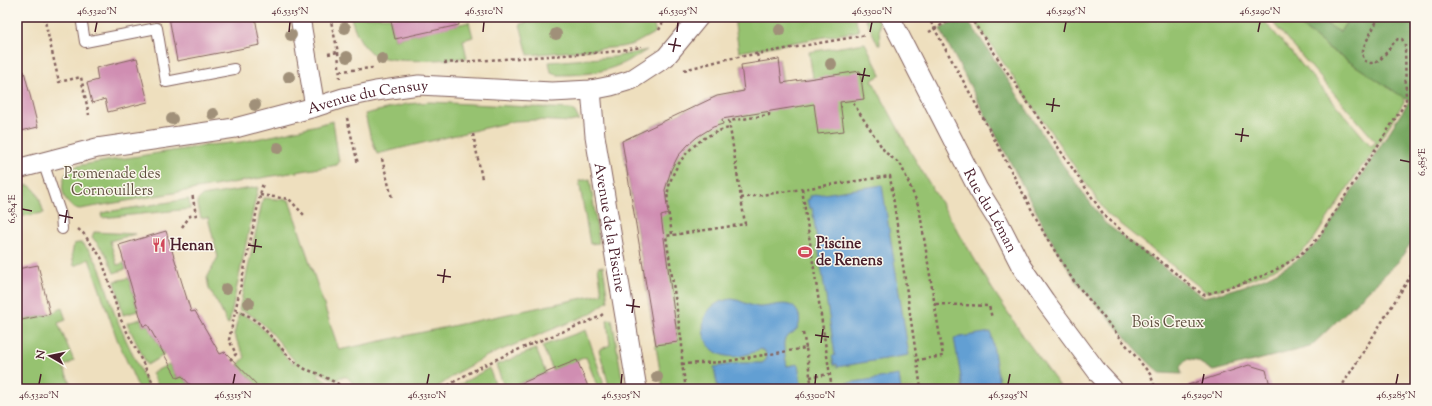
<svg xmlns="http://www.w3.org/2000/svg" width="1432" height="406" font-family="'Sorts Mill Goudy',serif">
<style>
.green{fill:#96c270;stroke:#70704e}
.forest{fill:#78a862;stroke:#616446}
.water{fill:#629fd3;stroke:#565f7f}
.building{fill:#d08eb2}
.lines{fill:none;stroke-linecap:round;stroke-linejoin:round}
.lane-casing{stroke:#83625e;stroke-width:12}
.street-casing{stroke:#83625e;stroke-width:21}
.path{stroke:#83625e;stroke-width:2.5;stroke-dasharray:3 3;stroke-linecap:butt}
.lane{stroke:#fff;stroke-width:10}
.street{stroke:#fff;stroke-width:19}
.tree{fill:#a09079}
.ticks{fill:none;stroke:#4a1f2b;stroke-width:1.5}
.labels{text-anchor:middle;stroke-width:3;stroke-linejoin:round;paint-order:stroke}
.street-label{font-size:15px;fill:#4a1f2b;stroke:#fbf7ec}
.park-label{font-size:15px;fill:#615040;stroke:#fbf7ec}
.poi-label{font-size:15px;font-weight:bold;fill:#4a1f2b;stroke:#fbf7ec;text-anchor:start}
.neatline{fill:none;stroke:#4a1f2b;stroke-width:1.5}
.ticks-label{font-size:10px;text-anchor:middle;fill:#4a1f2b}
</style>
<rect width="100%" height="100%" fill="#fbf7ec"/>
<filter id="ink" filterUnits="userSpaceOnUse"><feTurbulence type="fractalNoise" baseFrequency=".025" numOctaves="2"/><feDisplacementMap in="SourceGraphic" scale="8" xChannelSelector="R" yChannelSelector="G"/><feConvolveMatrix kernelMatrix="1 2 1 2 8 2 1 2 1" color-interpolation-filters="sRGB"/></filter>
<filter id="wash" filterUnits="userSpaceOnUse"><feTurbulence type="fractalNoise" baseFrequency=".012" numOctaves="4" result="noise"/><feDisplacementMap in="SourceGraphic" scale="16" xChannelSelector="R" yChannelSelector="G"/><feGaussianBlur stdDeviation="0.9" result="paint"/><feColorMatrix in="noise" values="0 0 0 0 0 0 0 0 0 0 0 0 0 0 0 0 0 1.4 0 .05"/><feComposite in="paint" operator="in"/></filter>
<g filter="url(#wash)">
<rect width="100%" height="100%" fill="#eedfbe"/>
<g class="green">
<path d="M351,17H390L395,39L469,22L473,37L463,40L467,58C442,59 390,66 370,52C361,45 353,27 351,17Z"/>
<polygon points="545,17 651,17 656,32 634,44 621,47 528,55 520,24"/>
<polygon points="735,17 855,17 859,31 739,52 735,25"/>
<polygon points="865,17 878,17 879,19 880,45 878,45"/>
<path d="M972,17H1261L1371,146L1376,142L1268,17H1290L1330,49L1404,97V102L1366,163L1362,166L1312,242C1291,265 1259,277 1230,286C1222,288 1214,292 1206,292L1107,214Z"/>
<polygon points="1315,17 1350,17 1340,32"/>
<polygon points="865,43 881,75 872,80 913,156 993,290 1026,340 1062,389 663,389 622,141 717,96 744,91 741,65 779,59 783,83 813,78 809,52"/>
<path d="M647,50C615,70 596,75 558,75L551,72L549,62L614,57Z"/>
<polygon points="430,102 570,109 575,112 579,120 570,122 537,120 514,121 377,154 369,131 365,114 407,104"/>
<path d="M333,121L339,162L337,165L80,209C63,208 58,184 67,173C70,168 76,167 81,165L210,145L241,142L276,135Z"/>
<polygon points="590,179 599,243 590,244 579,181"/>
<path d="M28,185C39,189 40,203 44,213L17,217V189Z"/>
<polygon points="258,187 229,324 227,323 219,306 209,289 207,278 218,257 208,218 201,218 197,201 202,196"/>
<path d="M263,198L289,200L339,350L602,294L598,267L603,266L608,301L590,314L487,356L460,371L435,389H354L353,383L347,377H340L336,381L319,372L318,376L334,384V389H272L263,384L259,387L238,365L245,357L234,335L239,313C256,319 268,334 279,348C283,354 288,360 294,364V360C278,342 263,317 239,310Z"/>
<polygon points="189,199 190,209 102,218 101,214 106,212"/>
<polygon points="94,232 135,234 110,241 117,265 124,263 126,269 114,273 106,254 92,237"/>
<path d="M78,243H82C105,264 106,295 118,322C128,345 139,367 149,389H139L117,339L89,259L74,266L72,254L74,244Z"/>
<polygon points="129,278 138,311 123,315 115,281"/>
<polygon points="62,308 66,320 58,323 74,361 63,367 73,389 17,389 17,321 50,314"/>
<polygon points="141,319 143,326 148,325 164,355 147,365 127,323"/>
<polygon points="612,319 624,389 610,389 599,350 610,345 607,320"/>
<polygon points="586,330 603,381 603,385 601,387 599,387 596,383 586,357 553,370 542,346"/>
<polygon points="536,349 546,373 505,389 496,365"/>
<polygon points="169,364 177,378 182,376 189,384 184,389 160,389 159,388 152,373"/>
<polygon points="489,368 497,389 452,389"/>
</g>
<path class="forest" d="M959,17H966L1010,83L1055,154L1105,223L1203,297C1246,288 1290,272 1321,239L1409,101L1330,49L1290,17H1315L1340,32L1350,17H1415V237L1398,262L1310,347L1213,371L1197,361L1187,359L1180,367L1182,374L1160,373L1148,362L1078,284L1055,247L940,29Z"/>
<g class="water">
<polygon points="882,185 909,355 837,367 837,364 834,365 832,356 835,355 812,208 809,208 807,200 810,199 810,196"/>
<path d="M732,299C741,300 749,306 758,307C772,308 792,296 799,315C800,319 800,323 798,327C795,333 789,334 785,339C782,343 786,361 787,366L798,364L802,389H718L714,367L741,363H762L765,361L767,358L765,351L760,349C699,381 683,303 732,299Z"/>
<polygon points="991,332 1000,389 963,389 954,338"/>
<polygon points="899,375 901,389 841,389 841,384"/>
</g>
<g id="blocks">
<g class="building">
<polygon points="169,17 255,17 260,45 177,61"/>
<polygon points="390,17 458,17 459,25 395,39"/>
<polygon points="137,58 148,102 108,112 105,99 92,103 87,83 98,80 96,68"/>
<polygon points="779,59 782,83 860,71 864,99 840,102 844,131 818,134 814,104 722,119 723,124 713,127 697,137 688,145 678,156 671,170 665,190 668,214 661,216 678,342 656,345 622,141 717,96 744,91 741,65"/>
<polygon points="24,71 38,127 17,132 17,72"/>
<polygon points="166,231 191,312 195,311 220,354 225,352 261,389 194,389 182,376 177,378 148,325 143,326 119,245"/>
<polygon points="38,265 50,314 17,321 17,269"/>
<polygon points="577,360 589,389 508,389 550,371"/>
<polygon points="1249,365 1266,370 1271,389 1188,389 1188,385"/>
</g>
</g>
</g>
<g filter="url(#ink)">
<use href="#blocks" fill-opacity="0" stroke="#83625e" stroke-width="1"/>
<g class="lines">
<defs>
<g id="lane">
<polyline points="81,17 85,42 157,28 166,82 234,69"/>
<polyline points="43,162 61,215 62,229"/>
</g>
<g id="street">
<polyline points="300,17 315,107"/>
<path id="s1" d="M890,17L978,189L998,221L1021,266L1045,301L1099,374L1113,389"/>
<path id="s2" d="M591,90L595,136L637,389"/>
<path id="s3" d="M17,169L97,148L235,128L315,107L343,98L376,91L419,85L552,92L591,90L611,86L631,80L666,57L699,17"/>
</g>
</defs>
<use href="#lane" class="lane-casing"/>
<use href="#street" class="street-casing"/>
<g class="path">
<polyline points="44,17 59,82 81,77 89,115"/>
<polyline points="330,17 338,52 340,78"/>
<polyline points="928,17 971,95 1045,235 1073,280 1150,374 1156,389"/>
<path d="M970,17L1106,218L1203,295C1247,283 1286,272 1318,238L1406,102L1405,45L1402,39H1398C1388,46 1379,72 1364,60L1362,53L1365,44L1379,17"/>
<polyline points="659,30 663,22 662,17"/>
<polyline points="929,32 956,17"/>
<polyline points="328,54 338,52"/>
<polyline points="757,54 759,62"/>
<polyline points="444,63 609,52 642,47"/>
<polyline points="684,70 727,59 866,35"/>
<polyline points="340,71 373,68"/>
<polyline points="853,103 885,152 901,165 919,207 943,356 917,360"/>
<polyline points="347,118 358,164"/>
<polyline points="473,134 482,179"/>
<polyline points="382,159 392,198"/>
<polyline points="802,189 832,389"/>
<polyline points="260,195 289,199 304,215"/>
<polyline points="741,198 890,176 921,389"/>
<polyline points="182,227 190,216 196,215 192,193"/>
<polyline points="78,229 83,233 101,257 120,318 156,389"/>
<path d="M672,234C670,221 666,204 668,191C673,161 700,133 730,128"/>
<polyline points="936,304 989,306 992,318"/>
<polyline points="236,311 249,316 260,324 291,359 305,369 319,374 344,387 345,389"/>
<polyline points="803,333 806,348"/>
<polyline points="230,360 236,354 229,340 263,182"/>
<polyline points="682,364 723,362 806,348 812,389"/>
<polyline points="810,377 830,374"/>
<path d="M443,389C490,357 547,339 599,317L603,314"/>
<polyline points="686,389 682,364 682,344 666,236 745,224 729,121 769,115 769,112"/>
<polyline points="1340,389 1415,269"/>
</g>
<use href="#lane" class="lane"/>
<use href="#street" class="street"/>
</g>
<g class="tree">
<circle cx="345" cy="28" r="6"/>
<circle cx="780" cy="30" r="6"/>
<circle cx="556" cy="34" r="6"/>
<circle cx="291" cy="35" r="6"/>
<circle cx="347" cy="57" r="6"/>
<circle cx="382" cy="59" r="6"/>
<circle cx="831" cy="64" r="6"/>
<circle cx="289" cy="77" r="6"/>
<circle cx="255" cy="105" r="6"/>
<circle cx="213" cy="114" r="6"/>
<circle cx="172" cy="119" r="6"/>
<circle cx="278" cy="148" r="6"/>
<circle cx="226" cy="289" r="6"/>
<circle cx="249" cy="303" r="6"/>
<circle cx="657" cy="377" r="6"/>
</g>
</g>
<path class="ticks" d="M95,32L97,22M289,32L290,22M483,32L484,22M677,32L678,22M870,32L872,22M1064,32L1066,22M1258,32L1260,22M668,44L681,46M673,52L676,38M857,74L870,76M862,82L865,68M1046,104L1060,106M1052,112L1054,98M1235,134L1249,136M1241,142L1243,128M1400,160L1410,162M22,209L32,211M59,215L73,218M65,223L67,210M248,245L262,247M254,253L256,239M437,275L451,277M443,283L445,269M626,305L640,307M632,313L634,299M815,335L829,337M821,343L823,329M39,384L41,374M233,384L235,374M427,384L429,374M621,384L622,374M815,384L816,374M1008,384L1010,374M1202,384L1204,374M1396,384L1398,374"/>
<defs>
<symbol id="restaurant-bare" viewBox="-9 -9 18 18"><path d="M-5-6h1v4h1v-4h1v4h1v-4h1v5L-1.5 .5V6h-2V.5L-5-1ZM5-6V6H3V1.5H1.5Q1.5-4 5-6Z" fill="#d1495b" stroke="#fbf7ec" stroke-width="2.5" paint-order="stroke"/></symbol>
<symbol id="stadium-bare" viewBox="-9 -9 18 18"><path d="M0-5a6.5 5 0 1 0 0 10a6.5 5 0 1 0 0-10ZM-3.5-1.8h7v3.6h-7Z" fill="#d1495b" stroke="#fbf7ec" stroke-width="2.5" paint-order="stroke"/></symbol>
</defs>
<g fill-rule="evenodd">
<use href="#restaurant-bare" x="149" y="235" width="20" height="20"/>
<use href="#stadium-bare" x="795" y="242" width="20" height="20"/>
</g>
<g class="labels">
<g class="street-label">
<text dy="5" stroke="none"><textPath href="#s3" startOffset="359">Avenue du Censuy</textPath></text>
<text dy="5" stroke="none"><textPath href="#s1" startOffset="218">Rue du Léman</textPath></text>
<text dy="5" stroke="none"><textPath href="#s2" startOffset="139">Avenue de la Piscine</textPath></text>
</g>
<g class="park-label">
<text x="112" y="178">Promenade des<tspan x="112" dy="17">Cornouillers</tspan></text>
<text x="1168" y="327">Bois Creux</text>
</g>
<g class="poi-label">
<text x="816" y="248">Piscine<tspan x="816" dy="17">de Renens</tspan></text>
<text x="170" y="250">Henan</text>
</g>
</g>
<rect width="1432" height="406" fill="none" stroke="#fbf7ec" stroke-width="44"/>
<g transform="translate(50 356) rotate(279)" stroke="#fbf7ec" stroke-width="3" paint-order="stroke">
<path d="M0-3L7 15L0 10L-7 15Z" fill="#4a1f2b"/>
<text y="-6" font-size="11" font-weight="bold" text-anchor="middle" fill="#4a1f2b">N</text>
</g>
<rect x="22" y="22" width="1388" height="362" class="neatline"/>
<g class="ticks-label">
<text x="97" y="14">46.5320°N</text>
<text x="290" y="14">46.5315°N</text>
<text x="484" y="14">46.5310°N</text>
<text x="678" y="14">46.5305°N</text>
<text x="872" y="14">46.5300°N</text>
<text x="1066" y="14">46.5295°N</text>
<text x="1260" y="14">46.5290°N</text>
<text transform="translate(1421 162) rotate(-90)" y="4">6.585°E</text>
<text transform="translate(11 209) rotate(-90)" y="4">6.584°E</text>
<text x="39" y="398">46.5320°N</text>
<text x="233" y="398">46.5315°N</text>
<text x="427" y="398">46.5310°N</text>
<text x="621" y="398">46.5305°N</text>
<text x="815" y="398">46.5300°N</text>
<text x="1008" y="398">46.5295°N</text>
<text x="1202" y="398">46.5290°N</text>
<text x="1396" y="398">46.5285°N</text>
</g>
</svg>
